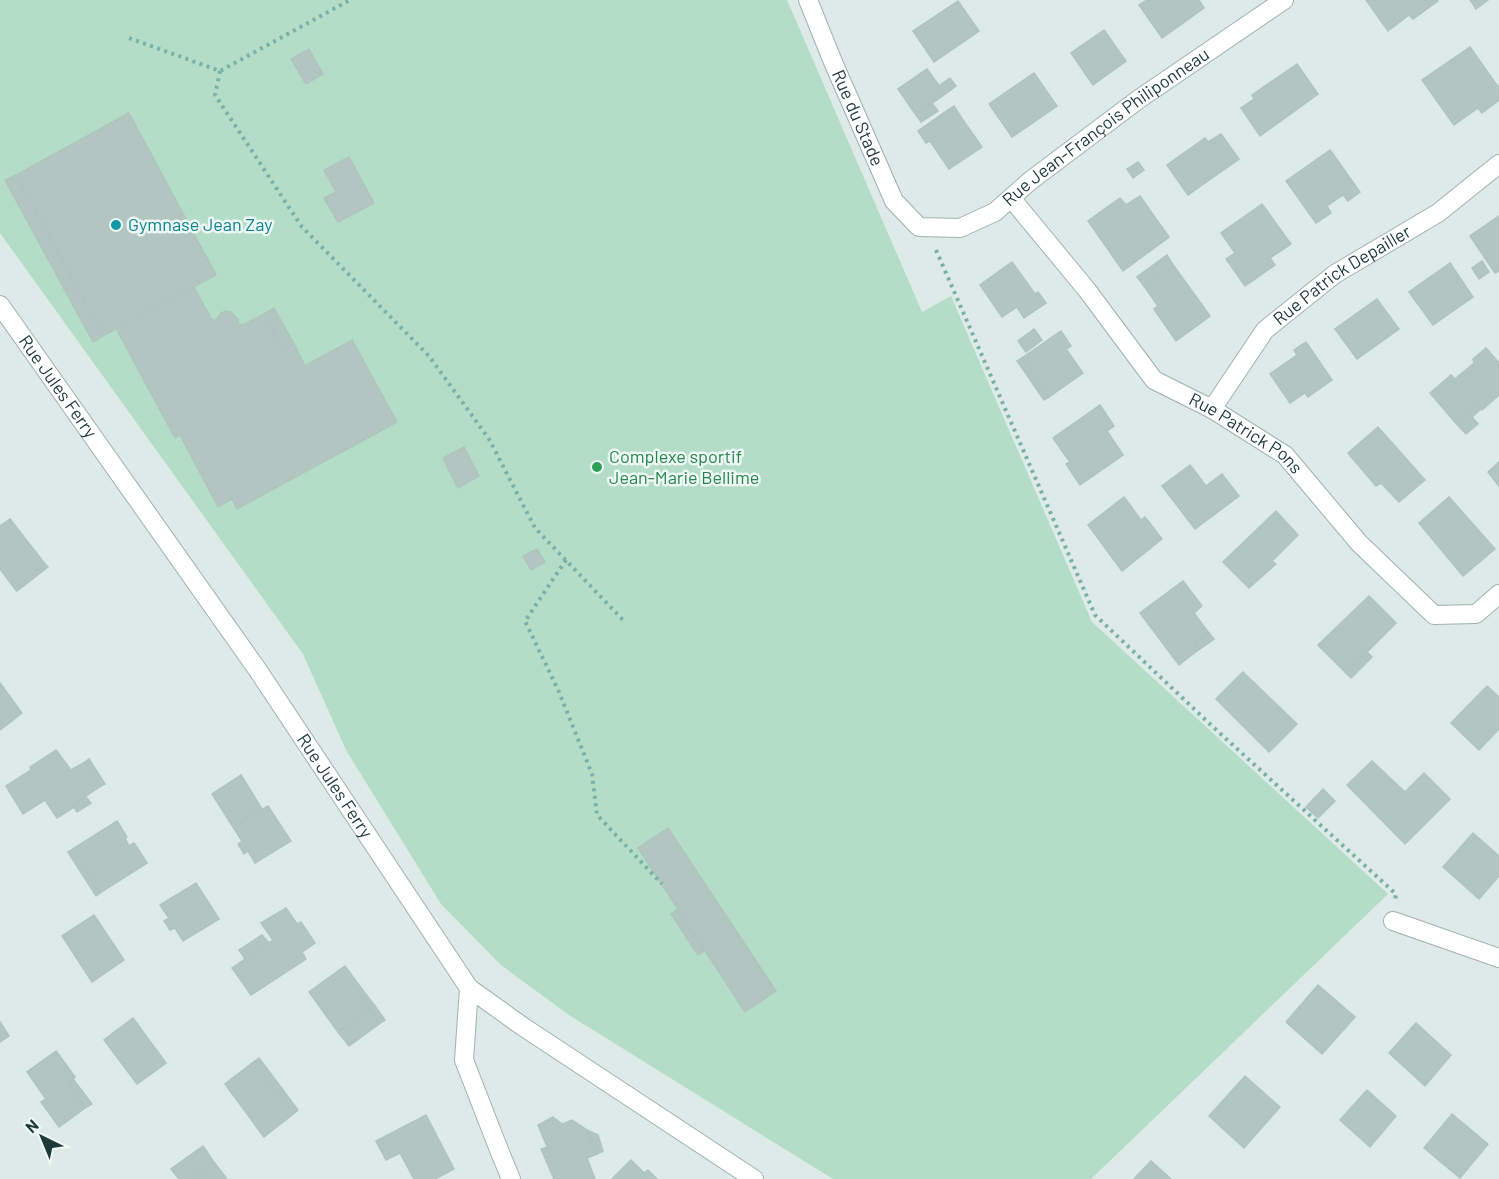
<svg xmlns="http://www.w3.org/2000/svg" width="1499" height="1179" font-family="Barlow,sans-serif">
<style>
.green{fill:#b3ddc7}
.building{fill:#b2c5c0;stroke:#afc4bf;stroke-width:1.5}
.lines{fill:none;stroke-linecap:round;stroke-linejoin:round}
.minor-casing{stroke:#a0b2af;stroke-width:20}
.path{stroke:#7bb0a9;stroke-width:4;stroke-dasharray:3 4.5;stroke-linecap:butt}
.minor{stroke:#fff;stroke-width:18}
.culture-dot{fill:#0f9aa8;stroke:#edf7f4;stroke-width:2}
.leisure-dot{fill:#2e9e5b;stroke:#edf7f4;stroke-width:2}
.labels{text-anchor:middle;stroke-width:5;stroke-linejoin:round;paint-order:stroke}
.street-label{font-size:18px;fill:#1e3a38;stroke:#edf7f4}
.culture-label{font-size:18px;fill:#0d838f;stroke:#edf7f4;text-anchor:start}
.leisure-label{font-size:18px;fill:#27864d;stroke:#edf7f4;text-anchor:start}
</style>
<rect width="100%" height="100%" fill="#ddeae7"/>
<polygon class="green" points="0,0 787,0 922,312 951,296 1092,622 1388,894 1091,1179 833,1179 569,1015 501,965 441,904 346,750 303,654 0,233"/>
<g class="building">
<polygon points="1147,0 1199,0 1204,8 1162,38 1139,5"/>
<polygon points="1366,0 1437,0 1438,1 1413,19 1409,15 1388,31"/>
<polygon points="1470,0 1488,0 1476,9"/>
<polygon points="958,1 979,31 934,62 913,31"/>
<polygon points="1104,30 1126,61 1093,85 1071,53"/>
<polygon points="1470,47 1499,88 1499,100 1482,113 1478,108 1454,125 1422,80"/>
<polygon points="309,49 323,74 306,84 291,59"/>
<polygon points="1297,64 1318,94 1260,136 1241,108 1254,99 1252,95"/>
<polygon points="927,69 945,94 916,115 898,89"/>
<polygon points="1034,73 1057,106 1012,137 989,104"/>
<polygon points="950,78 956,86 945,94 939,86"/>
<polygon points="932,103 938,111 921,122 916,115"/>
<polygon points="954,106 961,117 956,121 948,110"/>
<polygon points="948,110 956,121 961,117 982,147 949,169 930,141 926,143 918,131"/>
<polygon points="129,113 216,275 103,336 16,175"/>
<polygon points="1221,134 1239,159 1188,195 1167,165 1205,138 1208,142"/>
<polygon points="1330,150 1360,192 1348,201 1343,195 1327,206 1331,213 1316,223 1286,181"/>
<polygon points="349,157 374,203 338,222 324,198 336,192 324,170"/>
<polygon points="1138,162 1144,170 1133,178 1127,169"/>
<polygon points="16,175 103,336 93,342 5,180"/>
<polygon points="1140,196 1169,237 1123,271 1088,221 1120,198 1126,205"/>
<polygon points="1262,204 1291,244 1270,258 1275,265 1245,286 1226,259 1235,253 1221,233"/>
<polygon points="1499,216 1499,271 1495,273 1470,236"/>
<polygon points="1167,255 1174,266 1144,286 1137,277"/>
<polygon points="1482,261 1489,272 1479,279 1472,268"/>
<polygon points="1012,262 1035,294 1038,292 1046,303 1024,318 1017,307 1002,317 980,285"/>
<polygon points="1450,263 1473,297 1433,325 1409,292"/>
<polygon points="1174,266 1210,316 1176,341 1154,309 1158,306 1144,286"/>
<polygon points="194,287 212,320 216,320 221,313 226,311 231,312 238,319 238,324 243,325 264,314 282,350 294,344 305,366 352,340 397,422 237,509 232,499 218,507 180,435 175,438 116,328"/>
<polygon points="1377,299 1399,329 1357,359 1335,329"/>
<polygon points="274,308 294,344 282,350 264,314"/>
<polygon points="1034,329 1042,340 1026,352 1018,341"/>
<polygon points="1061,331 1071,346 1066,349 1083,373 1049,397 1022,358"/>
<polygon points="1306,342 1332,380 1308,397 1305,393 1290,403 1270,374 1297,355 1294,350"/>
<polygon points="1486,348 1499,363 1499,395 1482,410 1476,403 1454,421 1430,393 1451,375 1455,379 1474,363 1473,359"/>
<polygon points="1022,358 1049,397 1044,400 1017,361"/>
<polygon points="1476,403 1481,409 1472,417 1478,424 1466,434 1454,421"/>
<polygon points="1100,405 1114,426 1107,431 1123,455 1080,485 1066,464 1070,462 1053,438"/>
<polygon points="1378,427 1425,480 1399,502 1381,483 1376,486 1348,453"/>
<polygon points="464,447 479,476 458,488 443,458"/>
<polygon points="1499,462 1499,486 1488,472"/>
<polygon points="1190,465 1206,486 1222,474 1239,496 1195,529 1162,486"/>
<polygon points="1124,497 1141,520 1145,517 1162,539 1122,571 1088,525"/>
<polygon points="1449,497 1495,549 1463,576 1419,523"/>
<polygon points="1276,511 1298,535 1272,561 1276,564 1249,588 1223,562"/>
<polygon points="10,519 45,564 15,589 0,569 0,526"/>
<polygon points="537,549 545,562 531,570 523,556"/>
<polygon points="45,564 48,567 17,591 15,589"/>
<polygon points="1183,581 1202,606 1194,613 1209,633 1196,643 1194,653 1179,665 1140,613"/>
<polygon points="1369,596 1396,623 1346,673 1318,645"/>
<polygon points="1209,633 1214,639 1194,653 1196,643"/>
<polygon points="1367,652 1372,657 1351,678 1346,673"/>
<polygon points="1243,672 1297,724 1269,752 1216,699"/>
<polygon points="0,683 22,713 0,730"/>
<polygon points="1487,686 1499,697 1499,729 1479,750 1451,723"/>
<polygon points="56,750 71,770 85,762 101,786 72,805 73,808 57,818 45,800 23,814 6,786 31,770 30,767"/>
<polygon points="89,759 105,784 101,786 85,762"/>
<polygon points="1372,761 1405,792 1424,773 1450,799 1405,844 1347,785"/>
<polygon points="241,775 262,809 233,827 212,794"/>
<polygon points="1323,789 1335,801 1318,818 1306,807"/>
<polygon points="85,796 91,803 77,812 72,805"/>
<polygon points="268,806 291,841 255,863 248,851 244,854 238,844 242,841 233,827"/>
<polygon points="117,821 127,837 125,838 129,846 134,843 147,863 100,893 82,865 78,868 68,852"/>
<polygon points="668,828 776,991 745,1012 638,848"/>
<polygon points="1473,833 1499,856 1499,876 1479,899 1443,867"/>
<polygon points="82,865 100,893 96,896 78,868"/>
<polygon points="196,883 219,919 183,941 175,928 170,930 164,921 169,918 160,905"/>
<polygon points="286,908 297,924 301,922 315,943 302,952 306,959 251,995 232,968 273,940 261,923"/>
<polygon points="678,909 705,951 698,955 671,914"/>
<polygon points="94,915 124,960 92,982 62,936"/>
<polygon points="262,935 269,943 245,959 239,950"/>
<polygon points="345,966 362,989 358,992 370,1009 338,1032 309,992"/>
<polygon points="1318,985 1355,1017 1322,1054 1286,1022"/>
<polygon points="362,989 375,1006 370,1009 358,992"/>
<polygon points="375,1006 385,1020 379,1024 370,1009"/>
<polygon points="370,1009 379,1024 349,1046 338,1032"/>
<polygon points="133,1018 166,1063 137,1084 104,1040"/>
<polygon points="0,1022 9,1036 0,1042"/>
<polygon points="1416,1023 1451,1055 1425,1086 1389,1053"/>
<polygon points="56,1051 75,1077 68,1083 85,1108 59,1127 41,1102 46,1099 27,1072"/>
<polygon points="259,1058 271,1074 267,1078 293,1114 264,1137 225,1084"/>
<polygon points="271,1074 298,1110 293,1114 267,1078"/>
<polygon points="1245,1076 1280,1107 1244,1148 1209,1116"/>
<polygon points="73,1079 92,1104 85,1108 68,1083"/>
<polygon points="1367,1090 1396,1116 1370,1147 1340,1120"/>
<polygon points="1452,1114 1488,1144 1460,1178 1424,1148"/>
<polygon points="426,1115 454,1169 435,1179 414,1179 400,1153 386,1160 376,1141"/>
<polygon points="553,1117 562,1124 572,1120 587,1130 597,1154 587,1158 595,1179 554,1179 545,1158 551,1156 538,1125"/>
<polygon points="587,1130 598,1135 603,1151 597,1154"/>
<polygon points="203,1146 214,1162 190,1179 179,1179 171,1169"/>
<polygon points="547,1147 551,1156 545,1158 541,1149"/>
<polygon points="631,1160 650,1179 612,1179"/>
<polygon points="1151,1161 1171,1179 1134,1179"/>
<polygon points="214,1162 227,1179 190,1179"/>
<polygon points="648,1170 657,1179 650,1179 644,1173"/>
</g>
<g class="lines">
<defs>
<g id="minor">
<path id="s1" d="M808,0L833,62L894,201L919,227L960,228L995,212L1030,181L1139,99L1284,0"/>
<path id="s2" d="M1011,198L1087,290L1154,380L1212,409L1285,455L1359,543L1434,615L1476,614L1499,594"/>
<path id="s3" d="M0,305L257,669L469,988L522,1026L754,1179"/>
<path id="s4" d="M1212,409L1265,330L1335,274L1438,213L1499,164"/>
<polyline points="1393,921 1499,958"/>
<polyline points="469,988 464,1060 499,1150 511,1179"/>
</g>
</defs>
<use href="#minor" class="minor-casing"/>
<g class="path">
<polyline points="129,38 220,71 350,0"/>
<polyline points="220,71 215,95 302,227 429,356 489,439 535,528 624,621"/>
<polyline points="936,250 1095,615 1212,726 1396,894 1395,900"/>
<polyline points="566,560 525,621 559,692 592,774 597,815 662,884"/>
</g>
<use href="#minor" class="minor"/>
</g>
<circle class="culture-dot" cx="116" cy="225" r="6"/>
<circle class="leisure-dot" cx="597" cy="467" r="6"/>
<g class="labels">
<g class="street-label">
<text dy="6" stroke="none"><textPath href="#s1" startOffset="128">Rue du Stade</textPath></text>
<text dy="6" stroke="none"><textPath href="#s1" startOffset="474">Rue Jean-François Philiponneau</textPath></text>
<text dy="6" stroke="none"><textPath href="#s4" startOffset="190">Rue Patrick Depailler</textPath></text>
<text dy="6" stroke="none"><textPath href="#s3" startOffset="100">Rue Jules Ferry</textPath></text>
<text dy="6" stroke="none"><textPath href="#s2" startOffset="338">Rue Patrick Pons</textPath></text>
<text dy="6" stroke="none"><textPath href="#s3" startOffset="586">Rue Jules Ferry</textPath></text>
</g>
<g class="culture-label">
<text x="128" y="231">Gymnase Jean Zay</text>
</g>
<g class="leisure-label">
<text x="609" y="463">Complexe sportif<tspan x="609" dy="21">Jean-Marie Bellime</tspan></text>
</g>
</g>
<g transform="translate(42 1137) rotate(317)" stroke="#edf7f4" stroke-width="4.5" paint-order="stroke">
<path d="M0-4.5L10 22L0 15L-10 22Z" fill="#1e3a38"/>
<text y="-9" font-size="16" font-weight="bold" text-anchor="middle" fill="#1e3a38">N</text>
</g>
</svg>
